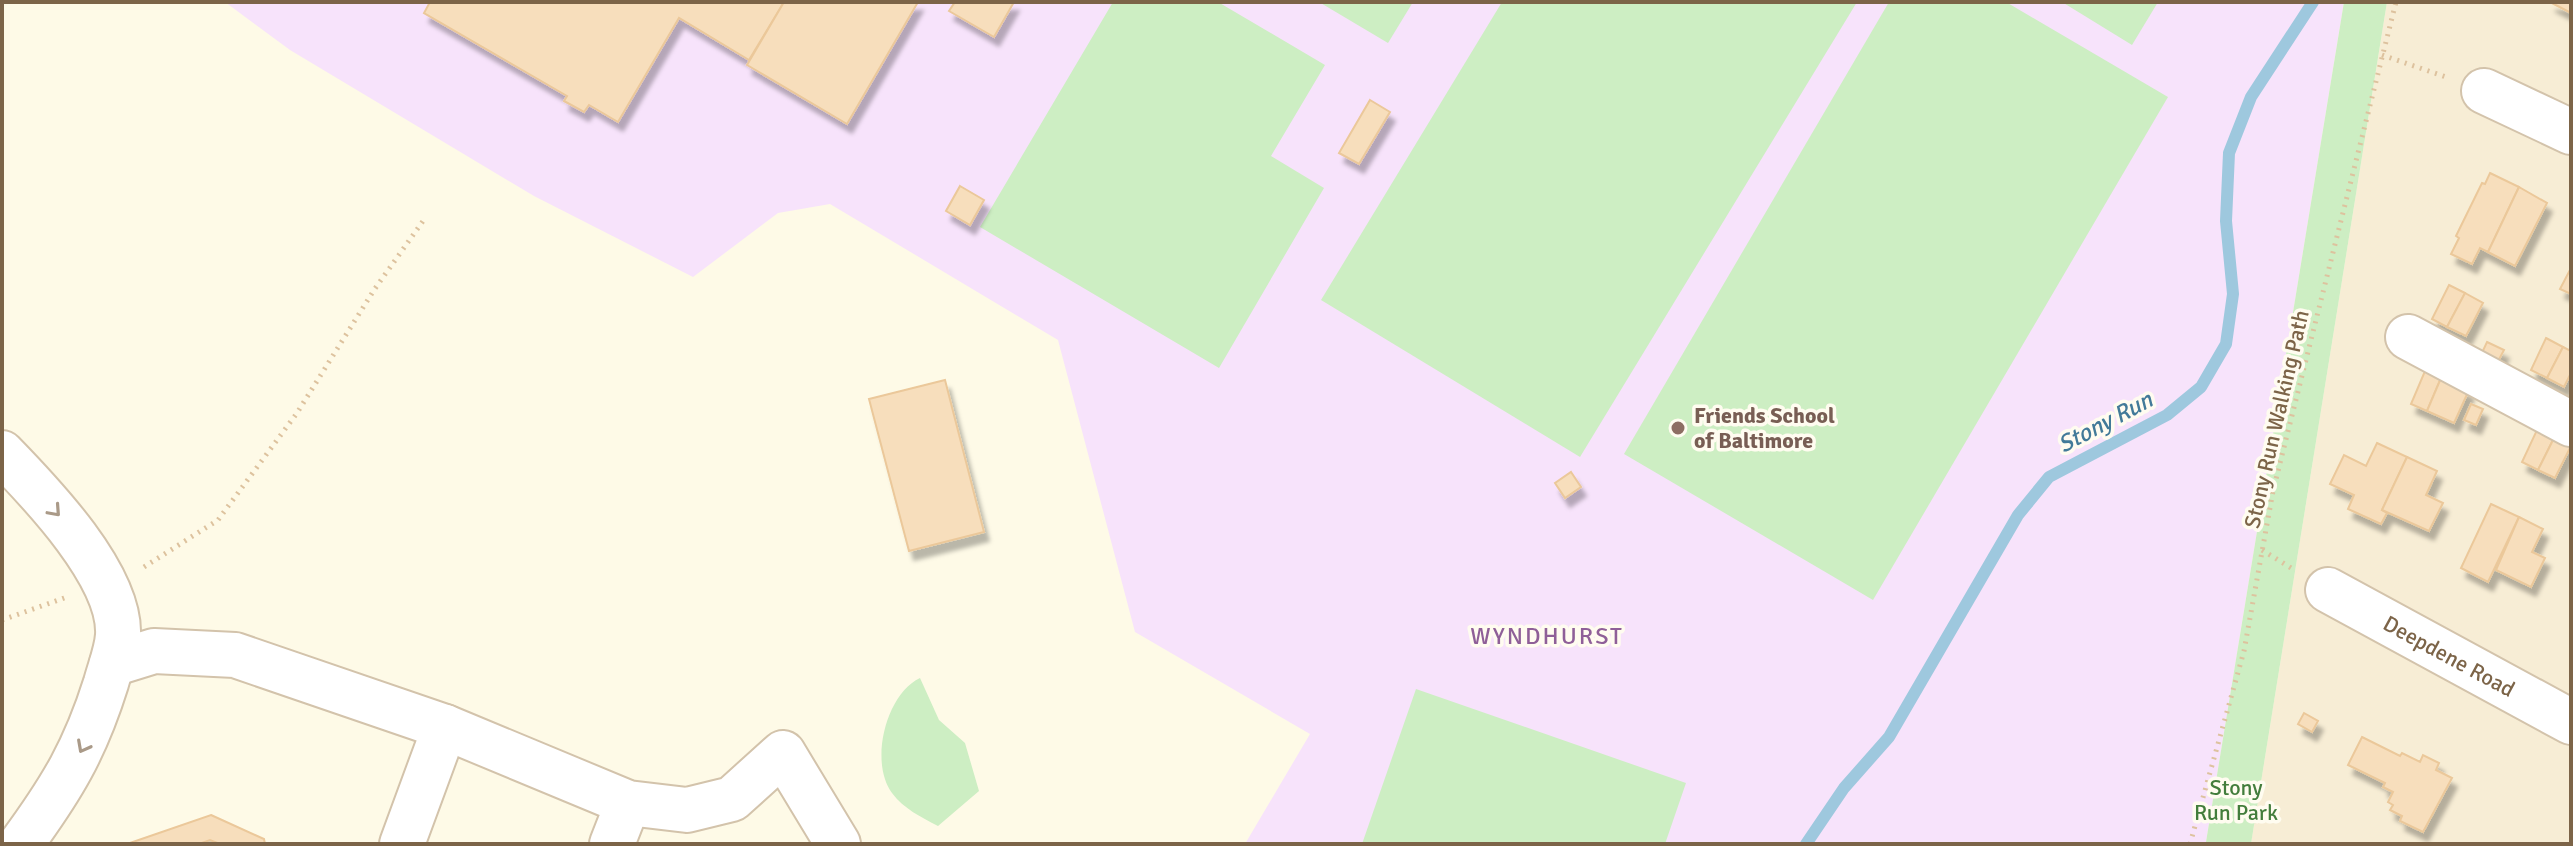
<svg xmlns="http://www.w3.org/2000/svg" width="2573" height="846" font-family="Signika,sans-serif">
<style>
.residential{fill:#f7edd5}
.education{fill:#f7e3fb}
.park{fill:#cdeec3}
.lines{fill:none;stroke-linecap:round;stroke-linejoin:round}
.stream{stroke:#9ec8de;stroke-width:12}
.building{fill:#f7debc;stroke:#ebc89a;stroke-width:2;filter:url(#shadow)}
.minor-casing{stroke:#d3c3ab;stroke-width:48}
.path{stroke:#ddc29e;stroke-width:5;stroke-dasharray:2 6;stroke-linecap:butt}
.minor{stroke:#fff;stroke-width:44}
.oneway{stroke:#aa9a88}
.education-dot{fill:#8d6e63;stroke:#fffcf0;stroke-width:3}
.labels{text-anchor:middle;stroke-width:7;stroke-linejoin:round;paint-order:stroke}
.education-label{font-size:22px;font-weight:bold;fill:#785e54;stroke:#fffcf0;text-anchor:start}
.street-label{font-size:22px;fill:#7c6448;stroke:#fffcf0}
.park-label{font-size:22px;fill:#437d3c;stroke:#fffcf0}
.water-label{font-size:24px;font-style:italic;fill:#427a99;stroke:#fffcf0}
.neighbourhood-label{font-size:24px;letter-spacing:2px;fill:#8f5f98;stroke:#fffcf0}
</style>
<defs>
<filter id="shadow"><feDropShadow dx="5" dy="9" stdDeviation="2" flood-color="#0004"/></filter>
</defs>
<rect width="100%" height="100%" fill="#fefae7"/>
<polygon class="residential" points="2387,2 2571,2 2571,844 2251,844"/>
<polygon class="education" points="225,2 2344,2 2206,842 2209,844 1245,844 1310,734 1135,632 1058,340 830,204 778,213 693,277 534,196 290,50"/>
<g class="park">
<polygon points="1113,2 1218,2 1325,65 1271,156 1324,188 1219,368 980,227"/>
<polygon points="1319,2 1413,2 1388,43"/>
<polygon points="1502,2 1857,2 1580,457 1321,300"/>
<polygon points="1889,2 2006,2 2168,97 1873,600 1624,454"/>
<polygon points="2062,2 2158,2 2132,45"/>
<polygon points="2344,2 2387,2 2251,844 2209,844 2206,842"/>
<path d="M920,678L939,720L965,743L979,791L938,826C921,817 904,809 892,793C869,762 886,694 920,678Z"/>
<polygon points="1416,689 1686,783 1665,844 1362,844"/>
</g>
<g class="lines">
<polyline class="stream" points="1806,844 1844,788 1889,737 2018,515 2049,477 2167,415 2201,387 2226,344 2233,294 2226,221 2229,153 2251,97 2313,2"/>
</g>
<g class="building">
<polygon points="430,2 784,2 749,60 679,18 618,122 589,105 584,112 564,101 567,96 424,13"/>
<polygon points="784,2 918,2 847,124 747,65"/>
<polygon points="955,2 1014,2 994,37 949,11"/>
<polygon points="2550,2 2571,2 2571,13"/>
<polygon points="1370,100 1390,112 1359,164 1339,153"/>
<polygon points="2490,173 2519,187 2488,252 2480,248 2472,264 2451,254 2459,238 2456,236 2482,183 2485,184"/>
<polygon points="960,186 984,200 970,225 946,211"/>
<polygon points="2519,187 2547,203 2515,266 2488,252"/>
<polygon points="2571,268 2571,294 2560,289"/>
<polygon points="2449,285 2465,293 2447,327 2432,319"/>
<polygon points="2465,293 2483,303 2466,336 2447,327"/>
<polygon points="2546,338 2563,347 2547,378 2531,370"/>
<polygon points="2487,342 2504,350 2496,365 2480,357"/>
<polygon points="2563,347 2571,351 2571,373 2564,387 2547,378"/>
<polygon points="2425,371 2441,378 2427,411 2411,404"/>
<polygon points="2441,378 2469,390 2454,423 2427,411"/>
<polygon points="945,380 984,532 909,551 869,399"/>
<polygon points="2471,404 2483,409 2476,425 2464,420"/>
<polygon points="2537,430 2554,438 2538,470 2522,462"/>
<polygon points="2554,438 2571,446 2555,478 2538,470"/>
<polygon points="2377,443 2407,457 2382,510 2387,513 2381,524 2348,509 2354,495 2330,484 2344,455 2366,466"/>
<polygon points="2407,457 2437,471 2426,495 2443,503 2429,531 2382,510"/>
<polygon points="1571,472 1581,487 1565,498 1555,483"/>
<polygon points="2491,504 2519,517 2488,582 2461,568"/>
<polygon points="2519,517 2543,529 2532,552 2545,558 2531,587 2496,570"/>
<polygon points="2304,713 2318,721 2312,732 2298,724"/>
<polygon points="2362,737 2400,756 2402,753 2420,762 2423,755 2439,763 2436,770 2452,778 2423,832 2400,821 2402,816 2390,810 2393,805 2388,802 2393,792 2383,787 2385,783 2348,765"/>
<polygon points="211,815 264,839 265,844 220,844 210,840 199,844 127,844"/>
</g>
<g class="lines">
<defs>
<g id="minor">
<polyline points="2484,91 2571,132"/>
<polyline points="2408,337 2571,424"/>
<path d="M2,453C41,493 121,576 118,635C117,651 110,668 106,683C85,750 62,788 21,844"/>
<path id="s1" d="M2328,590L2571,722"/>
<polyline points="112,664 154,651 235,655 445,727 628,803 687,810 732,799 783,753 838,844"/>
<polyline points="402,844 445,727"/>
<polyline points="612,844 628,803"/>
</g>
</defs>
<use href="#minor" class="minor-casing"/>
<g class="path">
<polyline points="2382,55 2446,77"/>
<polyline points="2262,550 2296,571"/>
<polyline points="144,567 218,520 297,413 374,290 423,221"/>
<polyline points="2,620 67,597"/>
<polyline points="2190,844 2244,651 2273,491 2396,2"/>
</g>
<use href="#minor" class="minor"/>
</g>
<defs><path id="oneway-chevron" d="M-2-3.5L2.5 0L-2 3.5" fill="none" stroke-width="1.6" stroke-linecap="round" stroke-linejoin="round" transform="scale(2)"/></defs>
<g class="oneway">
<use href="#oneway-chevron" transform="translate(55 511) rotate(48)"/>
<use href="#oneway-chevron" transform="translate(83 747) rotate(118)"/>
</g>
<circle class="education-dot" cx="1678" cy="428" r="8"/>
<g class="labels">
<g class="education-label">
<text x="1694" y="423">Friends School<tspan x="1694" dy="25">of Baltimore</tspan></text>
</g>
<g class="street-label">
<text transform="translate(2276 419) rotate(-77)" y="8">Stony Run Walking Path</text>
<text dy="8" stroke="none"><textPath href="#s1" startOffset="138">Deepdene Road</textPath></text>
</g>
<g class="park-label">
<text x="2236" y="795">Stony<tspan x="2236" dy="25">Run Park</tspan></text>
</g>
<g class="water-label">
<text transform="translate(2105 422) rotate(-28)" y="8">Stony Run</text>
</g>
<g class="neighbourhood-label">
<text x="1547" y="644">WYNDHURST</text>
</g>
</g>
<rect width="2573" height="846" fill="none" stroke="#7c6448" stroke-width="8"/>
</svg>
